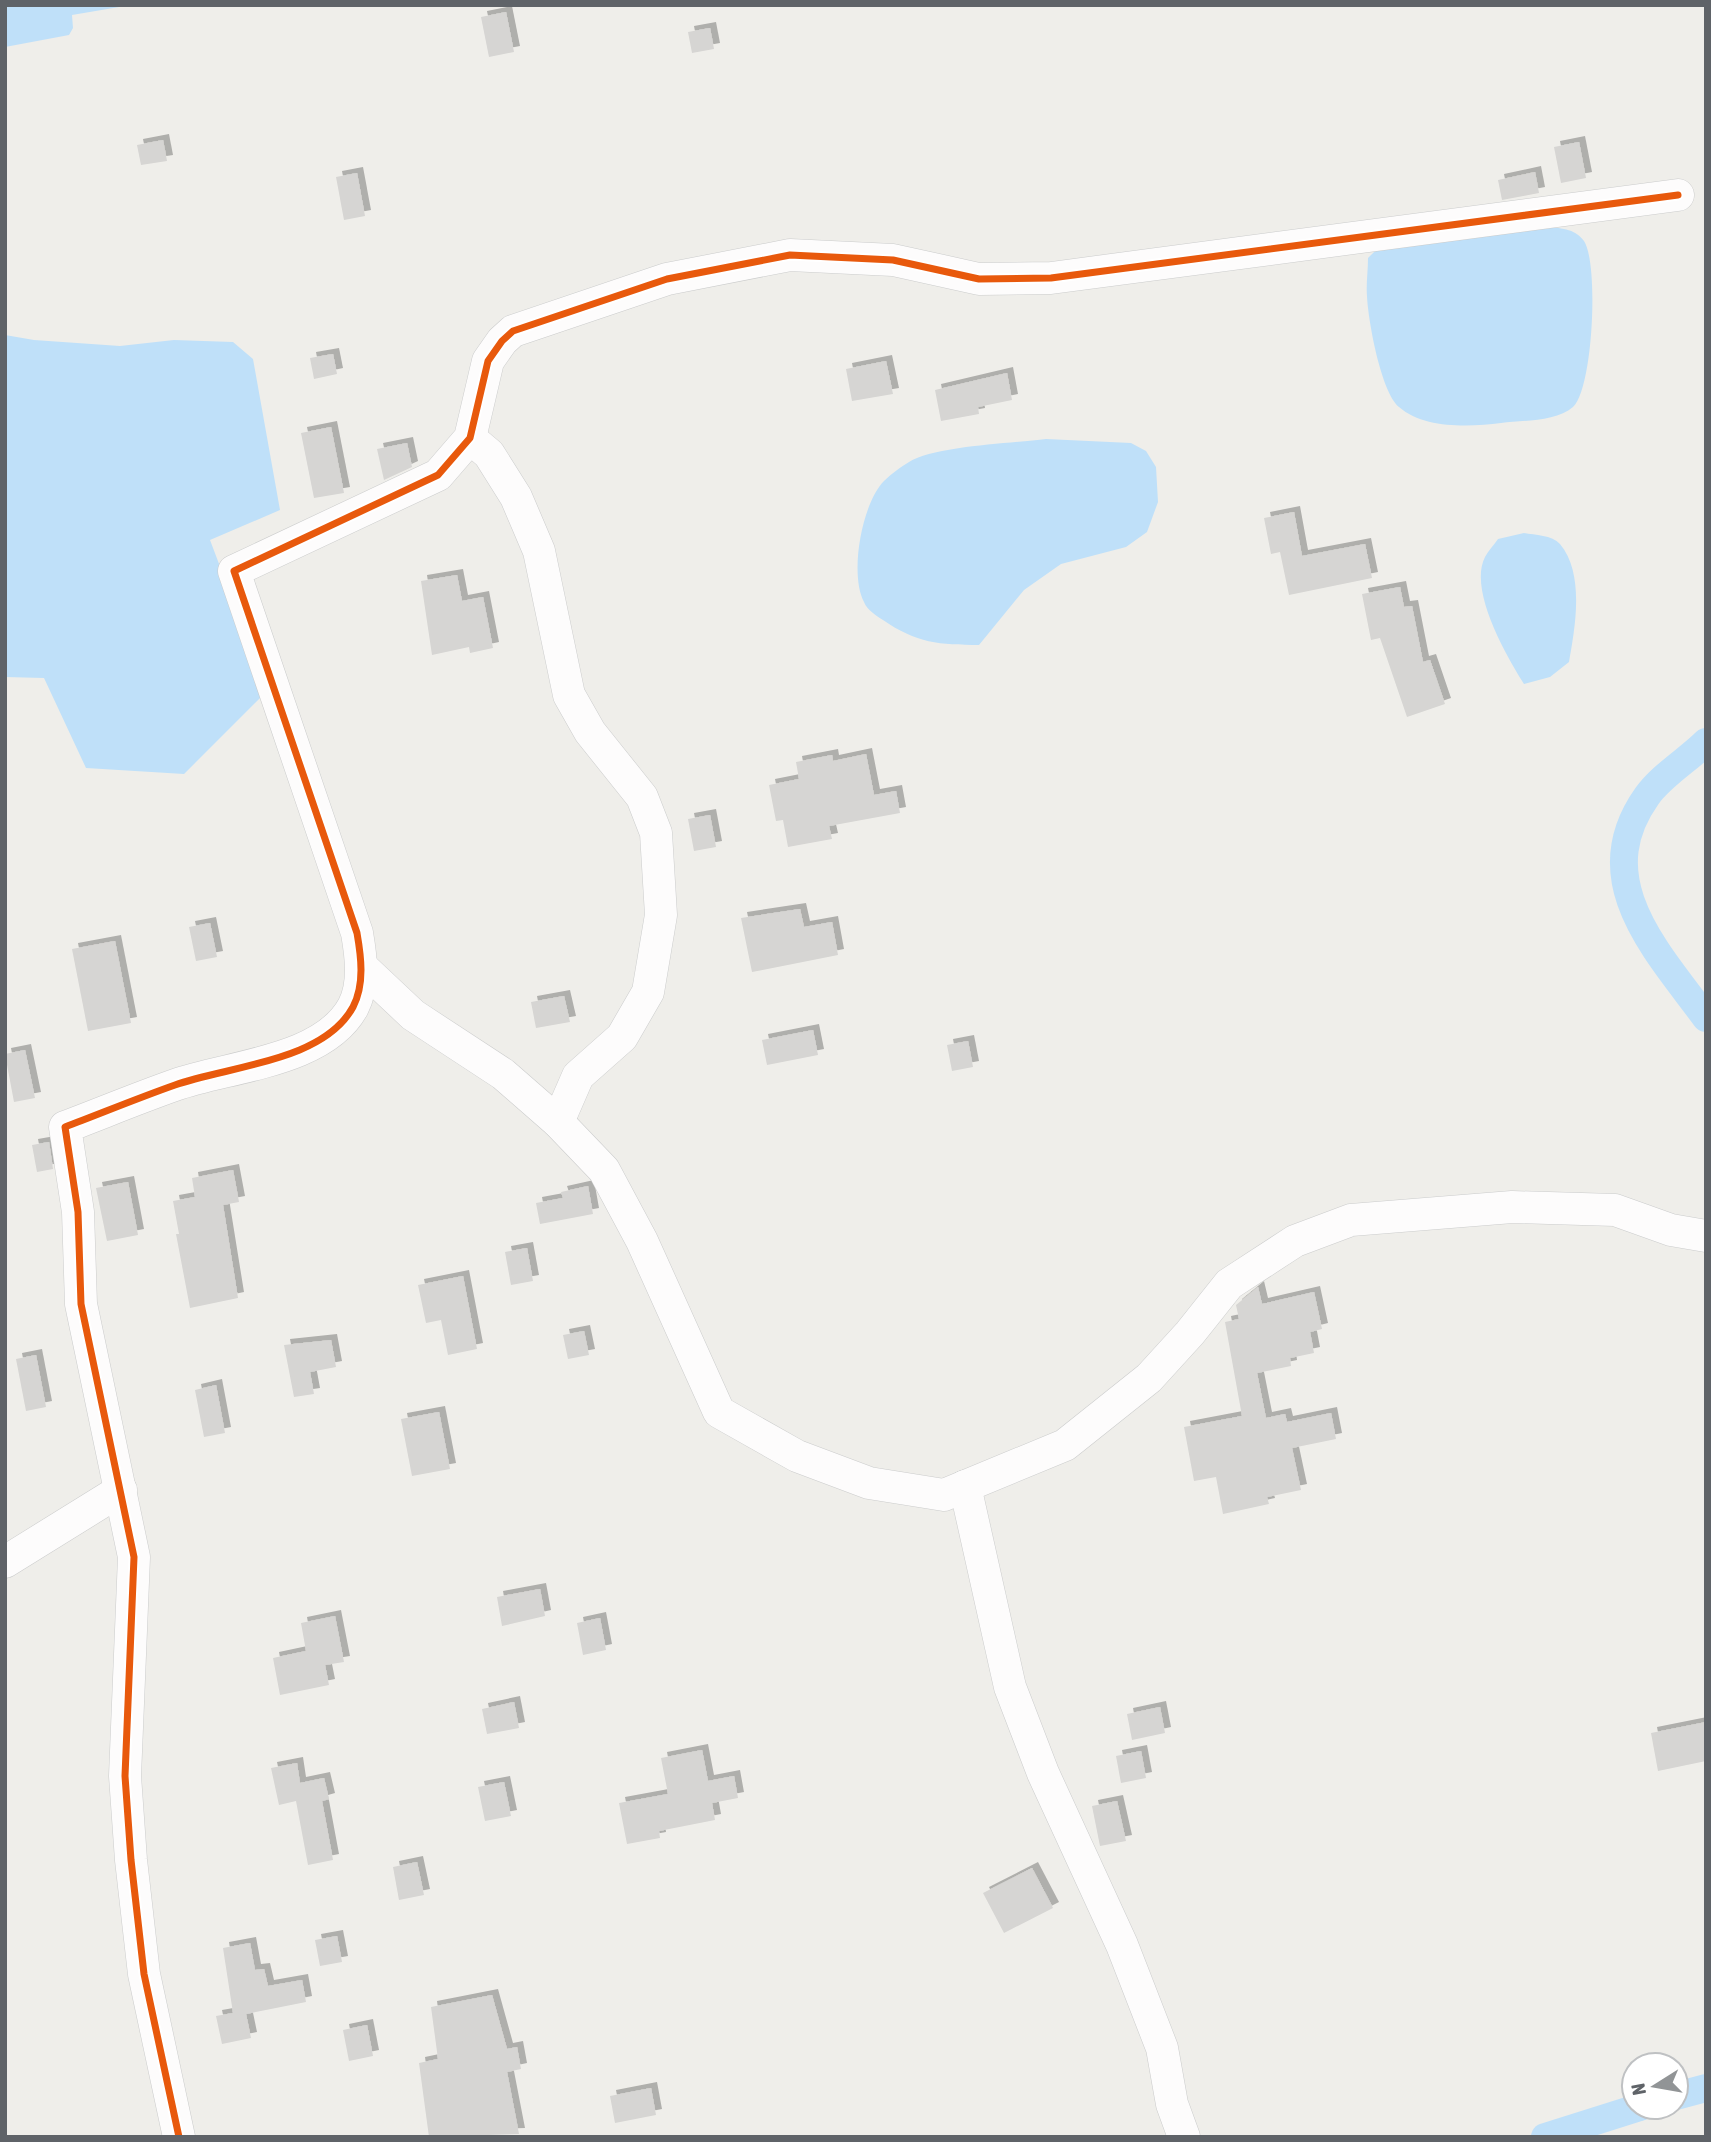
<svg xmlns="http://www.w3.org/2000/svg" width="1711" height="2142" font-family="'Asap Condensed',sans-serif">
<style>
.water{fill:#bfe0f9}
.lines{fill:none;stroke-linecap:round;stroke-linejoin:round}
.canal{stroke:#bfe0f9;stroke-width:28}
.building{fill:#d6d5d3;filter:url(#shadow)}
.street-casing{stroke:#cbcccc;stroke-width:33}
.street{stroke:#fdfcfc;stroke-width:32}
.cycleway-casing{stroke:#fff;stroke-width:11}
.cycleway{stroke:#e8590c;stroke-width:7}
</style>
<defs>
<filter id="shadow"><feDropShadow dx="6" dy="-6" stdDeviation="0" flood-color="#0004"/></filter>
</defs>
<rect width="100%" height="100%" fill="#efeeea"/>
<g class="water">
<polygon points="5,5 131,5 72,15 73,28 69,35 5,47"/>
<path d="M1545,227C1559,228 1575,228 1584,241C1599,264 1593,389 1573,407C1556,422 1523,420 1501,423C1470,427 1424,429 1399,407C1381,392 1368,320 1367,296C1366,284 1368,271 1368,258L1380,246Z"/>
<polygon points="5,335 34,340 120,346 174,340 233,342 253,359 280,510 210,540 267,691 184,774 86,768 44,678 5,677"/>
<path d="M1046,439L1131,443L1146,451L1156,467L1158,502L1147,532L1126,547L1061,564L1024,590L979,645C940,645 916,643 883,620C877,616 867,610 864,602C849,574 862,503 884,481C891,474 901,467 909,462C934,446 1014,443 1046,439Z"/>
<path d="M1524,533C1535,535 1552,535 1560,544C1585,574 1575,628 1569,662L1550,677L1524,684C1507,657 1468,590 1485,557C1488,551 1494,545 1498,539Z"/>
</g>
<g class="lines">
<g class="canal">
<path d="M1706,742C1688,760 1662,775 1647,796C1587,880 1657,951 1706,1018"/>
<polyline points="1676,2096 1706,2088"/>
<polyline points="1545,2137 1640,2107"/>
</g>
</g>
<g class="building">
<polygon points="506,12 514,52 489,57 481,17"/>
<polygon points="710,28 714,49 692,53 688,32"/>
<polygon points="163,140 167,161 141,165 137,145"/>
<polygon points="1579,142 1586,178 1561,183 1554,147"/>
<polygon points="1535,172 1539,193 1502,200 1498,180"/>
<polygon points="357,173 365,216 344,220 336,177"/>
<polygon points="333,354 337,374 314,379 310,358"/>
<polygon points="886,361 893,394 852,401 846,369"/>
<polygon points="1007,373 1012,400 978,407 979,414 941,421 935,390"/>
<polygon points="331,427 344,493 314,498 301,433"/>
<polygon points="407,443 412,467 384,480 377,449"/>
<polygon points="1294,512 1302,556 1365,544 1372,578 1289,595 1280,552 1271,554 1264,518"/>
<polygon points="457,575 462,601 483,597 493,648 470,653 469,647 432,655 421,581"/>
<polygon points="1400,587 1404,607 1412,606 1423,662 1430,660 1445,704 1407,717 1380,638 1371,640 1362,594"/>
<polygon points="866,754 874,795 896,791 900,813 829,826 832,839 788,847 783,820 776,821 769,785 799,779 796,762 832,755 833,761"/>
<polygon points="710,815 716,847 694,851 688,819"/>
<polygon points="800,909 804,927 832,922 838,955 752,972 741,918"/>
<polygon points="210,923 217,957 196,961 189,927"/>
<polygon points="115,941 131,1023 88,1031 72,949"/>
<polygon points="564,996 570,1022 536,1028 531,1002"/>
<polygon points="813,1030 818,1055 767,1065 762,1040"/>
<polygon points="968,1041 973,1067 952,1071 947,1045"/>
<polygon points="25,1050 35,1098 14,1102 5,1054"/>
<polygon points="49,1142 53,1169 37,1172 32,1145"/>
<polygon points="233,1170 239,1202 223,1205 238,1298 190,1308 176,1234 179,1234 173,1201 195,1197 192,1178"/>
<polygon points="128,1182 138,1235 107,1241 96,1188"/>
<polygon points="588,1186 593,1214 540,1224 536,1203 563,1198 561,1192"/>
<polygon points="527,1248 533,1281 511,1285 505,1252"/>
<polygon points="463,1276 477,1349 448,1355 441,1320 426,1323 418,1285"/>
<polygon points="1258,1287 1262,1304 1314,1292 1322,1329 1310,1332 1314,1353 1290,1358 1291,1366 1257,1373 1266,1418 1285,1414 1287,1422 1331,1413 1336,1439 1292,1448 1301,1490 1267,1497 1269,1504 1223,1514 1216,1477 1194,1481 1184,1427 1242,1416 1225,1322 1239,1319 1236,1305"/>
<polygon points="584,1331 589,1355 568,1359 563,1335"/>
<polygon points="331,1340 336,1367 310,1372 314,1394 294,1397 284,1345"/>
<polygon points="36,1355 46,1407 26,1411 16,1359"/>
<polygon points="216,1385 225,1433 204,1437 195,1390"/>
<polygon points="439,1412 450,1469 412,1476 401,1419"/>
<polygon points="540,1589 545,1616 502,1626 497,1597"/>
<polygon points="335,1616 344,1662 325,1665 329,1685 280,1695 273,1658 306,1651 301,1623"/>
<polygon points="600,1618 606,1650 583,1655 577,1623"/>
<polygon points="514,1702 519,1728 487,1734 482,1709"/>
<polygon points="1160,1707 1165,1733 1132,1740 1127,1714"/>
<polygon points="1706,1722 1706,1761 1658,1771 1651,1733"/>
<polygon points="702,1750 708,1781 734,1776 738,1798 712,1803 715,1820 659,1831 660,1838 627,1844 619,1803 668,1794 661,1758"/>
<polygon points="1141,1751 1146,1778 1121,1783 1116,1756"/>
<polygon points="297,1763 300,1783 324,1778 329,1799 322,1801 333,1860 308,1865 296,1801 279,1805 271,1768"/>
<polygon points="504,1782 511,1816 485,1821 478,1787"/>
<polygon points="1117,1801 1126,1841 1100,1846 1092,1806"/>
<polygon points="417,1862 424,1895 399,1900 393,1867"/>
<polygon points="1032,1868 1053,1908 1004,1933 983,1893"/>
<polygon points="337,1936 342,1962 320,1966 315,1940"/>
<polygon points="250,1943 255,1970 264,1969 268,1986 302,1980 306,2002 246,2014 251,2038 222,2044 216,2016 233,2013 223,1948"/>
<polygon points="492,1995 507,2049 517,2047 521,2069 507,2072 519,2134 429,2137 419,2063 438,2059 431,2007"/>
<polygon points="367,2025 373,2056 349,2061 343,2030"/>
<polygon points="651,2088 656,2115 615,2123 610,2096"/>
</g>
<g class="lines">
<defs>
<g id="street">
<polyline points="470,438 489,454 516,497 539,551 569,695 590,732 642,797 656,833 661,915 648,992 622,1037 578,1076 558,1122"/>
<polyline points="362,967 413,1015 503,1074 558,1122 604,1170 642,1241 719,1412 797,1456 869,1483 944,1495 1065,1445 1149,1378 1190,1333 1229,1284 1295,1241 1351,1220 1512,1207 1615,1210 1671,1230 1706,1236"/>
<polyline points="965,1486 1010,1687 1043,1773 1122,1945 1162,2048 1172,2104 1184,2137"/>
<polyline points="5,1562 121,1490"/>
<path d="M179,2137L144,1974L131,1860L125,1776L134,1557L81,1304L78,1212L65,1127C102,1113 138,1098 175,1085C228,1066 323,1062 353,1007C365,984 361,956 357,933L234,571L438,475L470,438L488,361L502,341L513,331L667,279L790,255L893,260L979,279L1051,278L1678,195"/>
</g>
</defs>
<use href="#street" class="street-casing"/>
<use href="#street" class="street"/>
<defs>
<path id="cycleway" d="M179,2137L144,1974L131,1860L125,1776L134,1557L81,1304L78,1212L65,1127C102,1113 138,1098 175,1085C228,1066 323,1062 353,1007C365,984 361,956 357,933L234,571L438,475L470,438L488,361L502,341L513,331L667,279L790,255L893,260L979,279L1051,278L1678,195"/>
</defs>
<use href="#cycleway" class="cycleway-casing"/>
<use href="#cycleway" class="cycleway"/>
</g>
<rect width="1711" height="2142" fill="none" stroke="#5f6368" stroke-width="14"/>
<g transform="translate(1655 2086) rotate(259)"><circle r="33" fill="#ffffff" stroke="#bfc1c3" stroke-width="2"/>
<path d="M0-5L12 26L0 18L-12 26Z" fill="#919496"/>
<text y="-10" font-size="19" font-weight="bold" text-anchor="middle" fill="#5f6368">N</text>
</g>
</svg>
